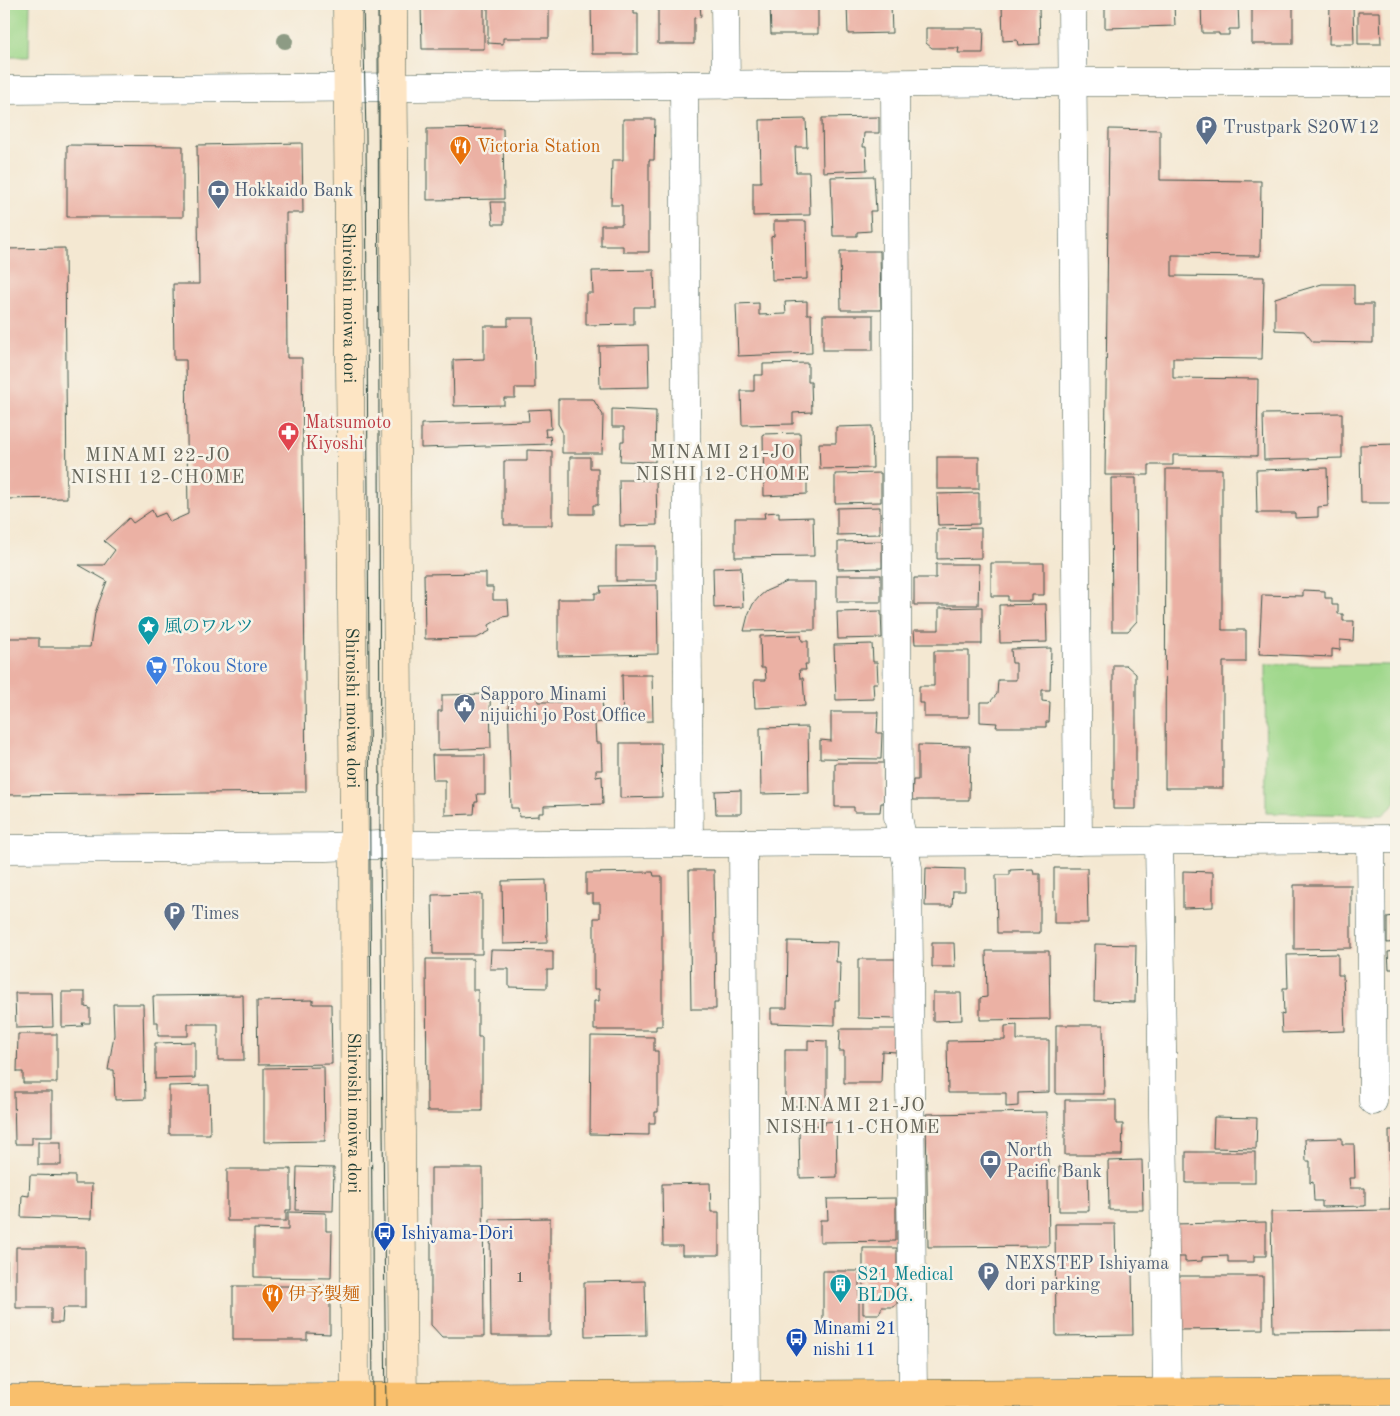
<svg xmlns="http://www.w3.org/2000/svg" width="1400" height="1416" font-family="'Old Standard TT','Noto Serif JP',serif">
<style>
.green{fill:#9ed78a;stroke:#5e8a5f}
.building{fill:#ebb1a4}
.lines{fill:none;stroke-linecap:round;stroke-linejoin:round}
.lane-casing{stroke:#3f574c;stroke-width:21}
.street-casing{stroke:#3f574c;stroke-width:29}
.secondary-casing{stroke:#3f574c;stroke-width:29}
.highway-casing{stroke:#3f574c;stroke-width:29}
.lane{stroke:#fff;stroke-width:19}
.street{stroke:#fff;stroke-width:28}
.secondary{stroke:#fde5c4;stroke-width:28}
.highway{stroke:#f9bf6c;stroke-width:28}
.tram{stroke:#1f3d34;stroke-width:1}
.tree{fill:#8d9b84}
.labels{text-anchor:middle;stroke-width:5;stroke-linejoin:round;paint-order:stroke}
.number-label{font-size:15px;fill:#525a50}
.service-label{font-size:18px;fill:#4e5e75;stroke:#f7f3e8;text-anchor:start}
.food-label{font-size:18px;fill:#c56008;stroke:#f7f3e8;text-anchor:start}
.street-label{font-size:18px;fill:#1f3d34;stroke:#f7f3e8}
.health-label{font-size:18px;fill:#be3a42;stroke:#f7f3e8;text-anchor:start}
.culture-label{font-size:18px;fill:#0d838f;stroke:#f7f3e8;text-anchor:start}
.shop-label{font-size:18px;fill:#366cbe;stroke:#f7f3e8;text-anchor:start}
.transit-label{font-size:18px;fill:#164399;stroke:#f7f3e8;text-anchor:start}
.neighbourhood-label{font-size:19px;letter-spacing:1px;fill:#66665b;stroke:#f7f3e8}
</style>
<rect width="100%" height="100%" fill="#f7f3e8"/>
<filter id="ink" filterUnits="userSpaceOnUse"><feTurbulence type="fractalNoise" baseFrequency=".02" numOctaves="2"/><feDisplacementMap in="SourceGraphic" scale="10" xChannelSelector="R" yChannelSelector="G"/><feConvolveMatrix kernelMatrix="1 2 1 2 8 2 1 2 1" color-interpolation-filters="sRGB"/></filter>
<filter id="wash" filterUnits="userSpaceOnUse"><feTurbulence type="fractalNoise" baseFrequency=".0096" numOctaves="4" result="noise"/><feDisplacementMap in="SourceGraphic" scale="20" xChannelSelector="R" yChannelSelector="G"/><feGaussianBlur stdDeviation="1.12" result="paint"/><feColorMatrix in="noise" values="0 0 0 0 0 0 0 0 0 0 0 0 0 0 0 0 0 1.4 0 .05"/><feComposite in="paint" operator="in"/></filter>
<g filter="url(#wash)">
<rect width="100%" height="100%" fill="#f4e8d2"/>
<g class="green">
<polygon points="4,4 30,4 29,57 4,57"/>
<polygon points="1265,664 1396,665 1396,803 1383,815 1266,813"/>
</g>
<g id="blocks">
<g class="building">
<polygon points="421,4 484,4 484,49 422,49"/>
<polygon points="488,4 549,4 549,38 503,38 503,44 488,43"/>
<polygon points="591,4 634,4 634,14 638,14 638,54 592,54"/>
<polygon points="663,4 700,4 701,17 694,18 694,44 658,44 658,5"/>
<polygon points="770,4 818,4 818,34 771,34"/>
<polygon points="847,4 891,4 892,33 848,34"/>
<polygon points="1002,4 1043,4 1044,6 1039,7 1040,44 1018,45 1017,40 1003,41"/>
<polygon points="1105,4 1174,4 1175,26 1105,28"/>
<polygon points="1201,4 1238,4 1239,29 1229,29 1229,35 1219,35 1219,33 1202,33"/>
<rect x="1252" y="4" width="41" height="40"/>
<polygon points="1330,4 1353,4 1354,44 1329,44"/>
<polygon points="1358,12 1380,12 1381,44 1358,44"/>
<polygon points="926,28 984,28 983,53 958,53 959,48 932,48 926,43"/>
<polygon points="879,117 879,133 864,133 863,147 866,147 867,170 823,172 822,118"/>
<polygon points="623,119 655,119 654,160 649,160 649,252 623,252 623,246 601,246 601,225 622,225 622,205 611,205 612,160 623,160"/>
<polygon points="806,119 807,147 795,147 796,172 809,172 810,215 753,216 753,182 761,182 760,120"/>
<polygon points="503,128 504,199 427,200 427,129"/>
<polygon points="1109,129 1160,130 1160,180 1261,181 1260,256 1172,255 1172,276 1264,277 1262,359 1173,358 1173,378 1258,379 1257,456 1173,455 1173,465 1149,465 1149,475 1105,475"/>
<polygon points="302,143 303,213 286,213 287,358 302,358 306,792 4,795 4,638 39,638 39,647 90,647 95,613 107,581 79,565 104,565 115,550 104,541 129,518 133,523 152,510 155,517 165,513 170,522 188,514 186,360 174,360 173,284 199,284 197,145"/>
<polygon points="67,145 183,146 183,217 67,217"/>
<polygon points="874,176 876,211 870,211 871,231 857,232 857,236 833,236 831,177"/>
<polygon points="491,202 504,202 504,224 493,224"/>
<polygon points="774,221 806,221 807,279 772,280 771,237 774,236"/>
<polygon points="65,248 67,498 4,499 4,249"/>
<polygon points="840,251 880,251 881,310 841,310"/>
<polygon points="654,270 655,307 634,307 634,324 586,325 586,293 593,293 592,271"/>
<polygon points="1322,284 1354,284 1354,304 1373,304 1373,343 1313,342 1304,331 1275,330 1275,298"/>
<polygon points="807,301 807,314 811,314 812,353 738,356 736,304 759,303 759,315 786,314 785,302"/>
<rect x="823" y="315" width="50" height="35"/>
<polygon points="508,318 534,318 535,388 515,388 515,398 504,398 504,405 454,406 453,360 484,359 484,326 508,326"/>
<polygon points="648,345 649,387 600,388 599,346"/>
<polygon points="808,363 808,382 811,382 812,412 793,413 793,424 742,425 741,391 754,391 754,375 763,375 763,364"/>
<polygon points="558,399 593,399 603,415 602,453 562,453 562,431 558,424"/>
<polygon points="550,409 551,429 545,429 546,437 550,436 551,444 421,448 421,424 529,421 528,410"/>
<polygon points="612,409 656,411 655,462 620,461 621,441 624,441 624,427 612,427"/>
<polygon points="1342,413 1342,458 1264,460 1263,414"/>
<polygon points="872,426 873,468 820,469 819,443 836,443 836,427"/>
<polygon points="800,433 801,477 807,477 807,494 764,496 763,434"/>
<polygon points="1396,444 1396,503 1361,503 1360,445"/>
<polygon points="527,450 552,451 552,525 504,525 504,461 527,461"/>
<polygon points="570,457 590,457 590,468 598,468 598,505 593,505 593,514 570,514"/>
<rect x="937" y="457" width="42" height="32"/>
<polygon points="1327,468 1328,506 1318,507 1318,517 1295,518 1295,513 1257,513 1256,470"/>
<polygon points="1166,469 1222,469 1222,630 1246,630 1246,662 1223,662 1223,788 1165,788"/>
<polygon points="881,473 881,502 835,503 835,474"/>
<polygon points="1111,478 1136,478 1137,621 1128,631 1112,631"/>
<polygon points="619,480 656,480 657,525 620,526"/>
<polygon points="979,493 979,524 938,525 937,494"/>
<polygon points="880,507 880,534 837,535 837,508"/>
<polygon points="779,512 779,518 813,517 814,556 735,557 735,518 765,518 764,513"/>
<polygon points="981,528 981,558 937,559 937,529"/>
<polygon points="882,541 882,568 838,569 838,542"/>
<rect x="616" y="546" width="40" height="35"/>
<polygon points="991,563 1044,563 1044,595 1032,595 1032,601 1008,601 1008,596 991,596"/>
<polygon points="936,564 979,564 978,605 914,605 914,578 936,578"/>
<polygon points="741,567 743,607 714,608 713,568"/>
<polygon points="486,573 486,587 493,587 493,600 508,600 509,616 502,617 489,625 490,631 477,638 425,639 424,574"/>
<rect x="837" y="575" width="44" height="27"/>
<polygon points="787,582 815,582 815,630 744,631 748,615 753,604 760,596 766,591"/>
<polygon points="657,585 658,654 558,656 558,599 595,599 595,593 601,593 600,586"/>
<polygon points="1303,590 1325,591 1325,598 1332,598 1332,605 1338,605 1338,614 1343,614 1343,621 1354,621 1353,641 1340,640 1340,650 1332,649 1332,657 1259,654 1262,595 1303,596"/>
<polygon points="1046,604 1047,642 1000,643 999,605"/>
<polygon points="982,607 982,644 915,644 914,630 939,630 939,608"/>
<polygon points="881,611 882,638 838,639 837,612"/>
<polygon points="801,635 802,641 808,641 808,664 805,664 806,670 799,670 800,678 803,678 805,706 755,708 754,680 766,680 765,668 761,668 760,636"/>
<polygon points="872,644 873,662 877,662 878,683 873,683 874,699 836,700 834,645"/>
<polygon points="1051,648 1050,690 1042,690 1042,701 1050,702 1049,722 1046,722 1046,727 996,727 997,723 980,722 980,702 990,702 997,694 998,680 1016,680 1016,663 1012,663 1011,649"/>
<polygon points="934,651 969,651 969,717 924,717 924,703 919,703 919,686 934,686"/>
<polygon points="1113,665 1126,665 1136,674 1136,809 1113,809"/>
<polygon points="622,675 652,675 653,721 623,722"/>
<polygon points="490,694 491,748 438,750 438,711 442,711 442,695"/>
<polygon points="537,694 538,702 561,702 561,695 602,694 603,722 595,723 596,743 601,743 602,770 596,770 596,777 602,776 603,804 544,806 544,813 539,813 539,816 519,817 518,808 511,808 508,695"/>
<polygon points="831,712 878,712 877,733 882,733 881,759 820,758 820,740 831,741"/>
<polygon points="808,727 809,793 761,794 760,728"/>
<polygon points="620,743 661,743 662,797 620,798"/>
<polygon points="918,745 970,746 969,800 912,800 913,780 918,780"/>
<polygon points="432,755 485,755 485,794 477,794 478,802 475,802 474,814 445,815 445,780 433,780"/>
<polygon points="835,763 884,763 884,803 881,803 880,812 854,812 854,807 835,807"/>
<polygon points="741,790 741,814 716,814 715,791"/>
<polygon points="926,868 965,869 965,891 953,891 952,906 925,906"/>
<polygon points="1054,868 1087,868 1088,923 1054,923"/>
<polygon points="1033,869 1034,874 1040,874 1040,933 997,933 996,875 1010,875 1010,870"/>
<polygon points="689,870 714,870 716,1009 691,1009"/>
<polygon points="1183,871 1213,872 1213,907 1183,908"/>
<polygon points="653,872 654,876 662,876 662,1026 656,1026 656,1030 594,1030 594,1001 599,1001 599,989 594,989 594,918 600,918 600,903 593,903 593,894 586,894 586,873"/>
<polygon points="546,880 547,943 503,944 502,881"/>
<polygon points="1294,885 1351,885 1351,948 1294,949"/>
<polygon points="1393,890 1396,890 1396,942 1387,943 1387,917 1394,916"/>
<polygon points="482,894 482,954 433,954 432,895"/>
<polygon points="788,941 837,942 836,962 840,962 839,1000 835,1000 835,1025 771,1023 771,1008 787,1008"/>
<polygon points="932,943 954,943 955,967 932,967"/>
<polygon points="1095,944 1136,945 1135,1002 1094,1001"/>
<polygon points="491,950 553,951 553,970 547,970 547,988 509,987 509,969 490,969"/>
<polygon points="986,951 1049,951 1050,1019 980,1020 980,998 987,997"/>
<polygon points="1396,951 1396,969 1389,969 1388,952"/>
<polygon points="1338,954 1338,975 1343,975 1345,1031 1282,1033 1281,1014 1284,1015 1283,988 1288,988 1287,955"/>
<polygon points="426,959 473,959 473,990 478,990 478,1037 482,1037 482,1111 427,1111"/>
<polygon points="858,959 896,959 896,1019 858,1018"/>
<polygon points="62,992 85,992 85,1007 90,1008 90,1023 82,1023 83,1026 62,1027"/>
<polygon points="15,993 52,993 53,1027 16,1028"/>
<polygon points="933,993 961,993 962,1020 933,1021"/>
<polygon points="243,995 244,1060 218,1060 218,1024 188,1024 188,1036 158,1036 158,1022 154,1022 153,996"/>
<polygon points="313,1000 313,1004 331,1004 332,1064 258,1065 257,1001"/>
<polygon points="113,1004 143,1004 145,1099 115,1100 114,1070 108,1070 114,1035"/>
<polygon points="1017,1025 1017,1040 1049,1040 1049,1092 1018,1093 1018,1106 1006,1107 1006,1093 948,1093 947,1041 1005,1040 1005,1026"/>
<polygon points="1056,1025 1103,1025 1104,1094 1056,1094"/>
<polygon points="840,1029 896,1029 896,1052 882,1051 881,1083 844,1083 844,1051 839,1051"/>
<polygon points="18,1034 57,1034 57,1083 23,1083 23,1072 17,1072"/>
<polygon points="591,1036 654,1037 654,1051 658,1051 658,1112 655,1112 655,1123 649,1123 649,1135 590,1134"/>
<polygon points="808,1040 827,1041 827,1106 785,1106 785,1050 808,1050"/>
<polygon points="195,1042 195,1078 155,1079 155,1043"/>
<polygon points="324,1067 325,1141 264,1142 264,1068"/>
<polygon points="209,1085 210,1134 169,1134 169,1086"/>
<polygon points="14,1092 52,1092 52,1137 32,1137 32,1144 15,1144"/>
<polygon points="1065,1100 1116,1100 1116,1124 1123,1124 1122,1155 1065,1155"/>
<polygon points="1047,1112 1049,1246 928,1247 926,1114"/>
<polygon points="1214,1117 1257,1118 1256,1149 1213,1148"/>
<polygon points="836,1121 837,1177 800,1178 799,1126 825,1125 825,1122"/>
<polygon points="1389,1130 1396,1130 1396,1331 1273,1332 1271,1212 1390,1210"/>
<polygon points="1342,1138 1342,1144 1354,1144 1355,1178 1349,1178 1350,1188 1365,1188 1365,1206 1322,1207 1322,1201 1314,1201 1313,1182 1310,1183 1310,1161 1306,1161 1305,1139"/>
<rect x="38" y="1142" width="23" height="23"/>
<rect x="1186" y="1152" width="69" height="31"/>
<polygon points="1142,1160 1143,1210 1109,1210 1108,1161"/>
<polygon points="1088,1166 1089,1211 1059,1211 1059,1167"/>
<polygon points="297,1167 334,1168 333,1211 296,1210"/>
<polygon points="431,1168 483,1168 484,1337 442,1337 431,1325"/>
<polygon points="227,1169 291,1169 291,1210 286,1210 286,1221 227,1221"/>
<polygon points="30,1175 75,1176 75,1184 92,1184 91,1219 21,1217 22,1195 29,1196"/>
<polygon points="710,1183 711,1212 719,1212 719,1255 682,1255 682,1246 663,1246 662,1184"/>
<polygon points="896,1198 896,1241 820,1242 820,1220 828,1220 827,1199"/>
<polygon points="288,1212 326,1213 326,1231 332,1231 331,1278 254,1277 254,1229 288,1230"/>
<polygon points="550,1218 550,1336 491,1336 490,1219"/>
<polygon points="1266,1222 1266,1256 1254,1256 1254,1262 1228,1262 1228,1256 1202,1257 1202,1261 1185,1262 1185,1257 1175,1257 1174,1224"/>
<polygon points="1055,1224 1115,1224 1116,1268 1132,1267 1133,1335 1056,1336"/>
<polygon points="16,1247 85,1247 85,1308 63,1308 62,1323 51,1323 51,1308 16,1308"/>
<polygon points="863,1248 897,1248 897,1304 893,1307 882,1307 879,1314 863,1314"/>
<polygon points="7,1261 8,1339 4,1340 4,1262"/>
<rect x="823" y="1271" width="36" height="63"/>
<polygon points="1175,1276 1263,1276 1263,1329 1175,1330"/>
<polygon points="645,1281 646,1335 585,1336 584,1282"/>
<polygon points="233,1286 330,1286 330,1334 307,1333 307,1340 233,1340"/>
</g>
</g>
</g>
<g filter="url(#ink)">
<use href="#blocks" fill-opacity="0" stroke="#3f574c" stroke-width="1"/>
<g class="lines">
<defs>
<polyline id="lane" points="774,1395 774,1412"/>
<g id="street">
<polyline points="725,4 726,85"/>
<polyline points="1072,4 1078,841"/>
<polyline points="895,84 898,817 908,868 913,1394"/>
<polyline points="684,86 689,843"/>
<polyline points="4,90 1072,82 1396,82"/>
<polyline points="1371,839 1373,1101"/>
<polyline points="1159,840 1167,1392"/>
<polyline points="743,843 746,1395"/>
<polyline points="4,849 327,847 380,845 1396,839"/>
<polyline points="970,1394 970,1412"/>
</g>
<g id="secondary">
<path id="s1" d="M347,4L354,845L355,1412"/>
<polyline points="393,4 403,1412"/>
</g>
<polyline id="highway" points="4,1399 1396,1391"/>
</defs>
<use href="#lane" class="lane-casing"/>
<use href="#street" class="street-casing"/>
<use href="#secondary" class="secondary-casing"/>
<use href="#highway" class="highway-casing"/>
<use href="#lane" class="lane"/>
<use href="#street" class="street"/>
<use href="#secondary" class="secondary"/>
<use href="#highway" class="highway"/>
<g class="tram">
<polyline points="363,4 366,135 373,1412"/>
<polyline points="378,4 380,845 386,1412"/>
</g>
</g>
<circle class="tree" cx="285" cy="41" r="8"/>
</g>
<defs>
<symbol id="parking-pin" viewBox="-11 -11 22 30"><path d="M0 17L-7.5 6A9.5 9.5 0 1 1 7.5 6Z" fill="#5c6f8a" stroke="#f7f3e8"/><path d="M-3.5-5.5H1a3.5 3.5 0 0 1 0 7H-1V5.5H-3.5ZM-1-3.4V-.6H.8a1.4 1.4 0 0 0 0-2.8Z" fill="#fff"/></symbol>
<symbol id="restaurant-pin" viewBox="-11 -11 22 30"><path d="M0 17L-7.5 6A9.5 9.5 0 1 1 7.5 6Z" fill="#e8710a" stroke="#f7f3e8"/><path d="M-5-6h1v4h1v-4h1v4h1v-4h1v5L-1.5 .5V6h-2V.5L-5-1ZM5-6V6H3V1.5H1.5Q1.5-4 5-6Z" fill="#fff"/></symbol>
<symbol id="bank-pin" viewBox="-11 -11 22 30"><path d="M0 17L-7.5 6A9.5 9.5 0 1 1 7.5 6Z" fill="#5c6f8a" stroke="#f7f3e8"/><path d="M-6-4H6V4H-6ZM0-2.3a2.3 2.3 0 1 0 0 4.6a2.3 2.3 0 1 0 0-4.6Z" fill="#fff"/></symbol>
<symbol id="pharmacy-pin" viewBox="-11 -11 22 30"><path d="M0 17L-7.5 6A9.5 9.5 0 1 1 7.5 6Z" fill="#e0444e" stroke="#f7f3e8"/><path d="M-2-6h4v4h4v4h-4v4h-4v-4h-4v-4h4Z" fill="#fff"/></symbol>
<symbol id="sight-pin" viewBox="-11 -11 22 30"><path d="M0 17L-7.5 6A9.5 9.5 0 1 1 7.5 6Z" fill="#0f9aa8" stroke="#f7f3e8"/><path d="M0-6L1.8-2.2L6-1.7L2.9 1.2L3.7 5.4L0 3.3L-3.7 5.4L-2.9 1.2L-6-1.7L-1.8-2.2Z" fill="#fff"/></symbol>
<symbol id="supermarket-pin" viewBox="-11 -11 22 30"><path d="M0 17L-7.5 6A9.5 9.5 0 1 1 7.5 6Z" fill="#3f7fe0" stroke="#f7f3e8"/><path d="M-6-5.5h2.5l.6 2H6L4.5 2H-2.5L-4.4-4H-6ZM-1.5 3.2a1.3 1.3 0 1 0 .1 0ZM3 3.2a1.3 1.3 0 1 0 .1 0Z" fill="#fff"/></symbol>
<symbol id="civic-pin" viewBox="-11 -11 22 30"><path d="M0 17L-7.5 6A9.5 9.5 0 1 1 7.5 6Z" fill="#5c6f8a" stroke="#f7f3e8"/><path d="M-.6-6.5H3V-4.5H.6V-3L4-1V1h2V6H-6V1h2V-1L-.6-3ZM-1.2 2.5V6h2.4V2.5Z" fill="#fff"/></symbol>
<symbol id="bus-pin" viewBox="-11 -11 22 30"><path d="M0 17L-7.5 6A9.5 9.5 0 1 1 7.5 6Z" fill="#1a4fb4" stroke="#f7f3e8"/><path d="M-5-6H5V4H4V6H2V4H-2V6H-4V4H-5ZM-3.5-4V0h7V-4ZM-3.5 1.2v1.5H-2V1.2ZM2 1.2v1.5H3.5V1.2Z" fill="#fff"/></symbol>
<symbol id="building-pin" viewBox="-11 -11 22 30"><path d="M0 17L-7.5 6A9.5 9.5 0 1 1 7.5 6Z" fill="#0f9aa8" stroke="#f7f3e8"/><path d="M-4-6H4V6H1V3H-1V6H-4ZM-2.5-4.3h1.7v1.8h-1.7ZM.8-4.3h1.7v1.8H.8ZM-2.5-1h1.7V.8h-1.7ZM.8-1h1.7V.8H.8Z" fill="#fff"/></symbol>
</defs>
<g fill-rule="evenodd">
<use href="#parking-pin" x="1194" y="114" width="25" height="34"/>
<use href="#restaurant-pin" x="448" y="134" width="25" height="34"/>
<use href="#bank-pin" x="206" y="178" width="25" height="34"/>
<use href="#pharmacy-pin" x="276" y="420" width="25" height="34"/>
<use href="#sight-pin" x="136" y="614" width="25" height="34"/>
<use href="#supermarket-pin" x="144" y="654" width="25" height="34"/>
<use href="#civic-pin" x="452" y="692" width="25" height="34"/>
<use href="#parking-pin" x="162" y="900" width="25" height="34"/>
<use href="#bank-pin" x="978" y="1148" width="25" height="34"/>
<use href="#bus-pin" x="372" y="1220" width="25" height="34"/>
<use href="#parking-pin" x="976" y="1260" width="25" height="34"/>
<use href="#building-pin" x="828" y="1272" width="25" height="34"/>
<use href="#restaurant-pin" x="260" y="1282" width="25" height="34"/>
<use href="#bus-pin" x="784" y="1326" width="25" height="34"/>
</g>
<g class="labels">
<g class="number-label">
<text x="520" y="1282">1</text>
</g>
<g class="service-label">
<text x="1223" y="133">Trustpark S20W12</text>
<text x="234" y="196">Hokkaido Bank</text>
<text x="480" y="700">Sapporo Minami<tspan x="480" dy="21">nijuichi jo Post Office</tspan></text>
<text x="191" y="919">Times</text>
<text x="1006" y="1156">North<tspan x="1006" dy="21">Pacific Bank</tspan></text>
<text x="1005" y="1269">NEXSTEP Ishiyama<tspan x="1005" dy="21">dori parking</tspan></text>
</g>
<g class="food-label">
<text x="477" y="152">Victoria Station</text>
<text x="288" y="1300">伊予製麺</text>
</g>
<g class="street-label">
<text dy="6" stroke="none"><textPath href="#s1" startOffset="299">Shiroishi moiwa dori</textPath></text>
<text dy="6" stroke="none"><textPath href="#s1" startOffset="704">Shiroishi moiwa dori</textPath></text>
<text dy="6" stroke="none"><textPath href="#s1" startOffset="1109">Shiroishi moiwa dori</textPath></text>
</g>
<g class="health-label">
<text x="305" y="428">Matsumoto<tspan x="305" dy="21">Kiyoshi</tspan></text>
</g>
<g class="culture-label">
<text x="164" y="632">風のワルツ</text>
<text x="857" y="1280">S21 Medical<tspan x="857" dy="21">BLDG.</tspan></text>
</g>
<g class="shop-label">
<text x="172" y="672">Tokou Store</text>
</g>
<g class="transit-label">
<text x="401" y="1239">Ishiyama-Dōri</text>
<text x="813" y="1334">Minami 21<tspan x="813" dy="21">nishi 11</tspan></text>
</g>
<g class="neighbourhood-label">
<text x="723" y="458">MINAMI 21-JO<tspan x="723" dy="22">NISHI 12-CHOME</tspan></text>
<text x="158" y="461">MINAMI 22-JO<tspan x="158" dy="22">NISHI 12-CHOME</tspan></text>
<text x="853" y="1111">MINAMI 21-JO<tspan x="853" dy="22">NISHI 11-CHOME</tspan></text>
</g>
</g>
<rect width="1400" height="1416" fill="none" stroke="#f7f3e8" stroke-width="20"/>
</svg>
